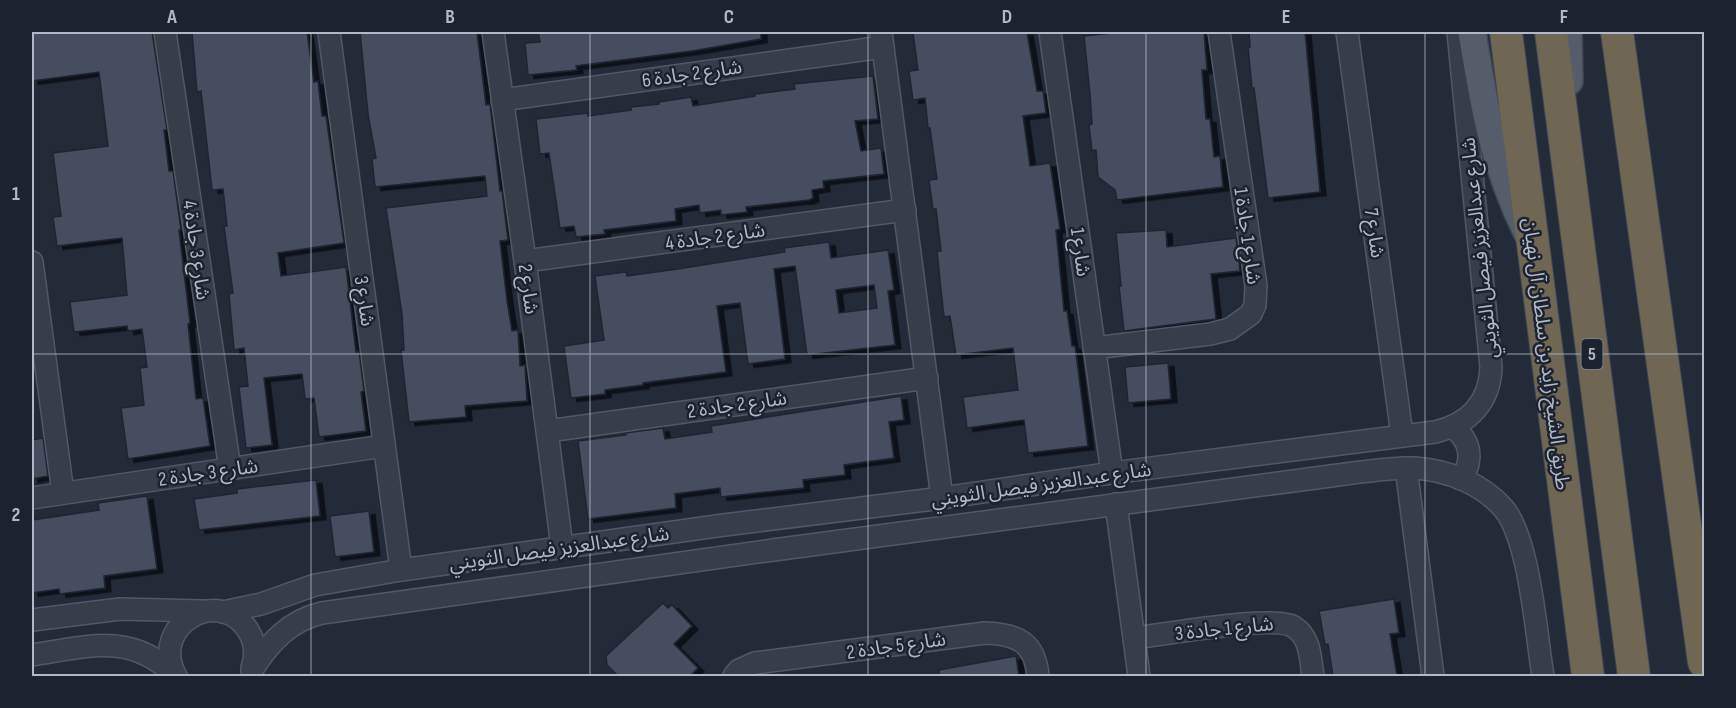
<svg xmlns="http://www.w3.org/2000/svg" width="1736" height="708" font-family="'Sofia Sans Condensed','Noto Sans Arabic',sans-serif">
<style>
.building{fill:#454e5e;stroke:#1e2531;stroke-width:1.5;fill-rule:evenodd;filter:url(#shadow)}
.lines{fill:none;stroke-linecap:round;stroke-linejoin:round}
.minor-casing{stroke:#525865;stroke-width:24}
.major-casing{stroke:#404753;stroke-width:30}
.highway-casing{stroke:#424855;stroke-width:34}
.minor{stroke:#373e4a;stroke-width:21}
.major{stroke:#555c6a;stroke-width:27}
.highway{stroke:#6f6654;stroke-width:32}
.grid{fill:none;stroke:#b2b8c6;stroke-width:1.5;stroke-opacity:0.55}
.labels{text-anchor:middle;stroke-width:5;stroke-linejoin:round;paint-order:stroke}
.shield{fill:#1c232f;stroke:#858b99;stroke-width:1.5}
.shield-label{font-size:18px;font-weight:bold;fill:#b2b8c6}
.street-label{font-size:20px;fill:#b2b8c6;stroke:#1c232f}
.neatline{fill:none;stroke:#b2b8c6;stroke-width:2}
.grid-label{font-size:20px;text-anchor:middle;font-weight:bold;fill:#b2b8c6}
</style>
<defs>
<filter id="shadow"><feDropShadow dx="6" dy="3.5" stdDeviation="0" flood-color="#0009"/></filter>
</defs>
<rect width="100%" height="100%" fill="#232b39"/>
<g class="building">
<polygon points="32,32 152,32 167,130 164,130 169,171 173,171 181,230 179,230 190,323 188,324 196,399 203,398 210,446 128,459 121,408 144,405 140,368 147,367 142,329 128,331 127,326 74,332 70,302 127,295 122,238 57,246 53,217 61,216 53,153 108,146 99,72 32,81"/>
<polygon points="192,32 307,32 314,82 318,81 322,116 326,116 344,243 278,253 281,276 346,267 356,352 359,351 364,391 361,392 366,431 319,437 314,398 305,399 302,374 264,378 272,445 246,448 239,387 248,386 244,348 234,350 229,294 233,293 224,226 227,226 223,189 212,190 201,91 197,92"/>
<polygon points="360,32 477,32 486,105 490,104 500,191 502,191 508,240 500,241 507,301 512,331 518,330 520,366 525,365 527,401 465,406 466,417 409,422 401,350 404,350 402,314 386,208 487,196 485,176 375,187 372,159 376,158 368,114"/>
<polygon points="538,32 761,32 761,39 692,51 576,66 577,70 528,75 525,43 540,42"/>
<polygon points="913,32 1027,32 1037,91 1043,91 1046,113 1023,116 1030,166 1050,163 1060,229 1056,230 1064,311 1067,311 1072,346 1075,346 1088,446 1028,453 1024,420 967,428 963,397 1018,390 1013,348 956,355 950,316 944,317 941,290 937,251 941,251 936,209 933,209 929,180 937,179 930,128 928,128 925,98 913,100 909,71 918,70"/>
<polygon points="1122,32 1204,32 1207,70 1202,70 1206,119 1210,119 1214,157 1220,156 1223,187 1117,200 1115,190 1098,177 1096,150 1092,151 1089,125 1092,124 1090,94 1084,36"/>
<polygon points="1249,32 1305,32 1320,192 1268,198 1254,88 1252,88 1248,47 1250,47"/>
<polygon points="873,76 878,119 855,121 861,151 881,148 884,174 823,181 824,188 812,190 813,198 809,200 746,207 747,212 721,215 721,210 700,213 699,205 675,209 676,221 604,230 605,234 576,237 574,226 560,228 549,153 540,154 536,119 588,113 588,116 631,110 631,107 659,104 659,102 691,97 693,106 755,96 755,94 795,89 794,84"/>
<polygon points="1166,230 1167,247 1236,238 1240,271 1211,274 1216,319 1124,331 1119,286 1121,286 1116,233"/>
<path d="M829,242L831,258L888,250L894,290L888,291L895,345L807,355L795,266L774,269L785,359L748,364L740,303L717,306L726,372L643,383V385L605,390V394L571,398L564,346L604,340L595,276L626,272L627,276L678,269L785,252L784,248ZM874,285L877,308L839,313L836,290Z"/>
<polygon points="1168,363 1171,399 1128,403 1125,367"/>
<polygon points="901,396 904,420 889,422 894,458 844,465 845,475 803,480 804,488 721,497 720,488 675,494 676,508 588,519 578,441 626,435 625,433 663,428 665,439 712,432 711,426"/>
<polygon points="43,438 48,476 32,479 32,440"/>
<polygon points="316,480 320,516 199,530 194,499 237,493 237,489"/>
<polygon points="147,496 157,569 104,576 105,588 60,594 59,589 32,593 32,520 99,510 98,503"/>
<polygon points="369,511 374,552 335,557 330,516"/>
<polygon points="1394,599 1399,633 1390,634 1397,676 1333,676 1328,644 1325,645 1319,611"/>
<polygon points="663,603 668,608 672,605 692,626 674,644 698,668 690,676 618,676 607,665 606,656"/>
<polygon points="1016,656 1019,676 939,676 939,670"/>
</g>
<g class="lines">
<defs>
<g id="minor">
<polyline points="165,32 230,469"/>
<polyline points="329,32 401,570"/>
<polyline points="493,32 525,261 562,547"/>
<polyline points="881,32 942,498"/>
<polyline points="1050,32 1112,473"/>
<polyline points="1347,32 1402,435"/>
<polyline points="502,100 883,47"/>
<polyline points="525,261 905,210"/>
<polyline points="32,262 63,493"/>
<polyline points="1094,348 1210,334 1230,329 1251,314 1255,305 1256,286 1219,32"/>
<path d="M1453,427C1471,441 1474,460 1461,479"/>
<polyline points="548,431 927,378"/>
<polyline points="1406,468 1433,676"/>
<polyline points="32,498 384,446"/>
<polyline points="1116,504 1139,676"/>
<path d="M223,612L261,604L315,585L401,570L724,525L942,498L1112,473L1435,432C1469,424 1490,402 1491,367L1458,32"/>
<polyline points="32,620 120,609 203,611"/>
<path d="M1134,638C1163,635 1275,614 1294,627C1311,638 1310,658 1313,676"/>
<path d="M32,655C86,647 132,631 175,676"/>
<path d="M252,670C269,643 290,620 322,613L773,550L1338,475C1363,472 1390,467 1415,468C1447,470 1483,484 1504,509C1530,541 1536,634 1543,676"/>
<path d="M176,676C148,625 221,584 249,632C256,644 256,656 252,668"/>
<path d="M734,676L739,670L755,663L985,633C1017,634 1035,642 1038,676"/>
</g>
<g id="major">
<path d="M1472,32C1484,106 1493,163 1527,232"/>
<polyline points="1568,32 1569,81"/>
</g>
<g id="highway">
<polyline points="1506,32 1588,676"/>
<polyline points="1551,32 1634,676"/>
<polyline points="1617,32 1704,662"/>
</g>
</defs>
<use href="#minor" class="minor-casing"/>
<use href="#major" class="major-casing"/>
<use href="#highway" class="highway-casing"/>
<use href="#minor" class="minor"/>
<use href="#major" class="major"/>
<use href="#highway" class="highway"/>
</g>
<path class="grid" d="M311,32V676M590,32V676M868,32V676M1146,32V676M1425,32V676M32,354H1704"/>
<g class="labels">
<rect class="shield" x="1581.5" y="339" width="21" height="30" rx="4.5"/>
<g class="shield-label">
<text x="1592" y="360">5</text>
</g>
<g class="street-label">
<text transform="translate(692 73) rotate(-8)" y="7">شارع 2 جادة 6</text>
<text transform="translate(1375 233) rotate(82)" y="7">شارع 7</text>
<text transform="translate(715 236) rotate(-8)" y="7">شارع 2 جادة 4</text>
<text transform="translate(1248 236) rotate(82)" y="7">شارع 1 جادة 1</text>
<text transform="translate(1479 248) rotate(-96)" y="7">شارع عبدالعزيز فيصل الثويني</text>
<text transform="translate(197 250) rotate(82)" y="7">شارع 3 جادة 4</text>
<text transform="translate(1081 252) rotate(82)" y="7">شارع 1</text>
<text transform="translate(529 289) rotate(82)" y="7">شارع 2</text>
<text transform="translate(365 301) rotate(82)" y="7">شارع 3</text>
<text transform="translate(1547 354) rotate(83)" y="7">طريق الشيخ زايد بن سلطان آل نهيان</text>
<text transform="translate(737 404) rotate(-8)" y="7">شارع 2 جادة 2</text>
<text transform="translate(208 472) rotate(-8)" y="7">شارع 3 جادة 2</text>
<text transform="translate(1041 484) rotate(-8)" y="7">شارع عبدالعزيز فيصل الثويني</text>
<text transform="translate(559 548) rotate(-8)" y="7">شارع عبدالعزيز فيصل الثويني</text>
<text transform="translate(1224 628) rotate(-6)" y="7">شارع 1 جادة 3</text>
<text transform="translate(896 645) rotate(-8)" y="7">شارع 5 جادة 2</text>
</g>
</g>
<rect width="1736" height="708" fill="none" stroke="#1c232f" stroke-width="66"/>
<rect x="33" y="33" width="1670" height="642" class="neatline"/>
<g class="grid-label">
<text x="172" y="23">A</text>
<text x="450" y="23">B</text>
<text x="729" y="23">C</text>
<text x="1007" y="23">D</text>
<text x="1286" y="23">E</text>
<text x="1564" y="23">F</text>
<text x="16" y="200">1</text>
<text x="16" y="521">2</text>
</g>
</svg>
